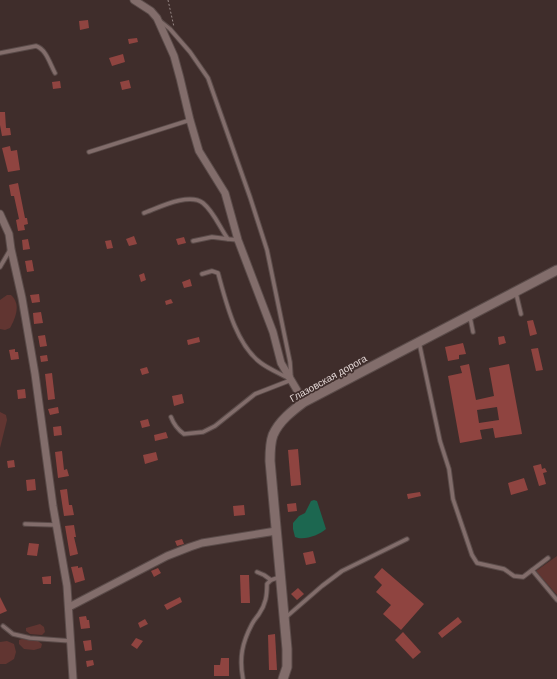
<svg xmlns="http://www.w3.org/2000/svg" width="557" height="679" font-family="Arial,sans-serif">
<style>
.green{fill:#613531}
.water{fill:#1c6750}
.building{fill:#8f4440;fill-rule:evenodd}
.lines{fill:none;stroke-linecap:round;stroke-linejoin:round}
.service-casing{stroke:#5a4b49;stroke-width:5.5}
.minor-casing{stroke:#5a4b49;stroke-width:9}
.tertiary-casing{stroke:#5a4b49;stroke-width:11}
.path{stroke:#968785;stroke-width:1;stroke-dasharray:2 2;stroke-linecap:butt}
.service{stroke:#826d6b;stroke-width:3.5}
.minor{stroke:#826d6b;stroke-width:7}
.tertiary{stroke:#826d6b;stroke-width:9}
.labels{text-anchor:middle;stroke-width:3.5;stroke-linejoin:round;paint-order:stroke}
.street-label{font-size:10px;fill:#e2d6d5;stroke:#3f2d2b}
</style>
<rect width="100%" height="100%" fill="#3f2d2b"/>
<g class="green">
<path d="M7,295H11C21,304 16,317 10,328L5,330L0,329V300Z"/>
<polygon points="0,412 6,415 7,420 0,448"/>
<polygon points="557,556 557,595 536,571"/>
<polygon points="40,624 44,627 45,632 42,635 30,634 26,631 26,628"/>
<polygon points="22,639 38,641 42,644 41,648 34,650 24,649 19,644 19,640"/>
<polygon points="7,641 14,644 16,652 14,659 6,664 0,664 0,642"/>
</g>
<path class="water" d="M314,500L317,501L326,529C319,535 304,541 295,537L293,529V523L299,516L305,513L311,501Z"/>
<g class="building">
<polygon points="88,20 89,28 80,30 79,21"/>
<polygon points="137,38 138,42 129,44 128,39"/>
<polygon points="123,54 125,62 112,66 109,58"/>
<polygon points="129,80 131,88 122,90 120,82"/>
<polygon points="60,81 61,88 53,89 52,82"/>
<polygon points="0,112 5,112 6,128 10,128 11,135 2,136 0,125"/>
<polygon points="10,146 11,151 17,150 20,170 8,172 2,148"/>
<polygon points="18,183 25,218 27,218 28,224 24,225 25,230 18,231 16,220 19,219 14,196 11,196 9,185"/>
<polygon points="134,236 137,244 129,246 126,239"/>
<polygon points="184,237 186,243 178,245 176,239"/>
<polygon points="28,239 30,249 23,250 22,240"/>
<polygon points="111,240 113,248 107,249 105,241"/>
<polygon points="32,260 34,271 27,272 25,261"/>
<polygon points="144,273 146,280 141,282 139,275"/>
<polygon points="190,279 192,286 184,288 182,282"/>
<polygon points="39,294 40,302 32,303 30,295"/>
<polygon points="171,299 173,303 166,305 165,301"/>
<polygon points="41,312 43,323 34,324 33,313"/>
<polygon points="533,320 537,334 530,336 527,321"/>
<polygon points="45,335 47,346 40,347 38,336"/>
<polygon points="504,336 506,343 499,345 498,337"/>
<polygon points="199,337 200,342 188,345 187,340"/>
<polygon points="463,343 466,354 459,355 459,359 448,361 445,347"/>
<polygon points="538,348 543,370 536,371 531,349"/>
<polygon points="15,349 15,352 18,352 19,359 11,360 9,350"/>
<polygon points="47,355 48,361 41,362 40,356"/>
<path d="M469,364L476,400L494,396L489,368L509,364L522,434L495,438L493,428L480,430L482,439L460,443L448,376L462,373L460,366ZM497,407L499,420L479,423L477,410Z"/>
<polygon points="147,367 149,373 142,375 140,369"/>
<polygon points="52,373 55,399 48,400 45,374"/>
<polygon points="25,389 26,398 18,399 17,390"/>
<polygon points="182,394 184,403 174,406 172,396"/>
<polygon points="58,407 59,413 50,415 48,409"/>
<polygon points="148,419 150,426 142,428 140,421"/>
<polygon points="61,426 62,435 54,436 53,427"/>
<polygon points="166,432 168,438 155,441 154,435"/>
<polygon points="298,449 301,485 291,486 288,450"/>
<polygon points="62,451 64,470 67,469 69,476 58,478 55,452"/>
<polygon points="156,452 158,460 145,464 143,455"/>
<polygon points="14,460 15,467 8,468 7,461"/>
<polygon points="541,464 542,469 545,468 547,472 543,473 546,484 539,486 533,466"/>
<polygon points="524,478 528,490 511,495 508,483"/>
<polygon points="35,479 36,490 27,491 26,480"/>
<polygon points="67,489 69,505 72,505 74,515 64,516 60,490"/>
<polygon points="420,492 421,496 408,499 407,494"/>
<polygon points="296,503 297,511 288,512 287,504"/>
<polygon points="244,505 245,515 234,516 233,506"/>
<polygon points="74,525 76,537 74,537 78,554 70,556 65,526"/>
<polygon points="182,539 184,544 177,546 175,541"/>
<polygon points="29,543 39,544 37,556 27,555"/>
<polygon points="313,551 316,563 306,565 303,553"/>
<polygon points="78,566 78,568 82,567 85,580 75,583 71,567"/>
<polygon points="158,568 161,573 154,577 151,571"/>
<polygon points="382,568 424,604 401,630 383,614 391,605 376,592 382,585 374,577"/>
<polygon points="240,575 249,575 250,603 241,603"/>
<polygon points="51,576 51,584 43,584 42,577"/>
<polygon points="298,588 304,594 297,600 291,594"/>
<polygon points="0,597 7,611 0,614"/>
<polygon points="180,597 182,602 167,610 164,605"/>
<polygon points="86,616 87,620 89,620 90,628 81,629 79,617"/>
<polygon points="458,617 462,622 442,638 438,633"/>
<polygon points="145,619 148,624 140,628 138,623"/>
<polygon points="403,632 421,652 413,659 395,640"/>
<polygon points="275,634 277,670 269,670 268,635"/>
<polygon points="136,638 143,641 137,649 131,645"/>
<polygon points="91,640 92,650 85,651 83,641"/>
<polygon points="221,658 229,658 229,676 214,676 214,665 220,665"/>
<polygon points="93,660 94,665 87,667 86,661"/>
</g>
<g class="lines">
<defs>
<g id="service">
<polyline points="160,21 170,29 190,52 208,78 250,197 267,250 290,362 291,377"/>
<path d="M0,53L36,46C46,49 50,64 55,73"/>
<polyline points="89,152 190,120"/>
<path d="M144,213C158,208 189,192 203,203C214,212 220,228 228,239L238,240"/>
<polyline points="193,241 212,237 228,239"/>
<polyline points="0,267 10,250"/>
<path d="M202,274L212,271L218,273C226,302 236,345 261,363C269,369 279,373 288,378"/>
<polyline points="516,293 521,314"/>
<polyline points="470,317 473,332"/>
<polyline points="419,342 440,441 449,469 453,499 472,555 477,563 504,569 514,576 523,577 548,558"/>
<path d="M171,417C174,425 177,429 184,434L203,432L215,426L255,394L291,380"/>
<polyline points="25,524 56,525"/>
<polyline points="532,570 557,600"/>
<polyline points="257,572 264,575 271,580"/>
<polyline points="285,618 322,586 342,571 407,539"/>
<polyline points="3,626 13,634 30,638 71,641"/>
<path d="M243,679C239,658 242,643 252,624C254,620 257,617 259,614C266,604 267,595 267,584L271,580L280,577"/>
</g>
<g id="minor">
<polyline points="134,0 151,11 157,18 174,56 180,78 190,120 199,151 225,193 238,240 273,332 281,363 304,402"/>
<polyline points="0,214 9,234 11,249 22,298 35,374 53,506 67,586 73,679"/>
<polyline points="69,607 167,556 190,547 202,543 276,531"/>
</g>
<path id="tertiary" d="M283,679L287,667V649L270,461C270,452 270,443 273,435C279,421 292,411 304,402L557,270"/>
</defs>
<use href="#service" class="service-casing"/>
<use href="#minor" class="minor-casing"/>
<use href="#tertiary" class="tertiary-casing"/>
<polyline class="path" points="168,0 174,27"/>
<use href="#service" class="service"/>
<use href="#minor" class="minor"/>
<use href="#tertiary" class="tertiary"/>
</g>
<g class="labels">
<g class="street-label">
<text transform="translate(328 378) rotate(-29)" y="4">Глазовская дорога</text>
</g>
</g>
</svg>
